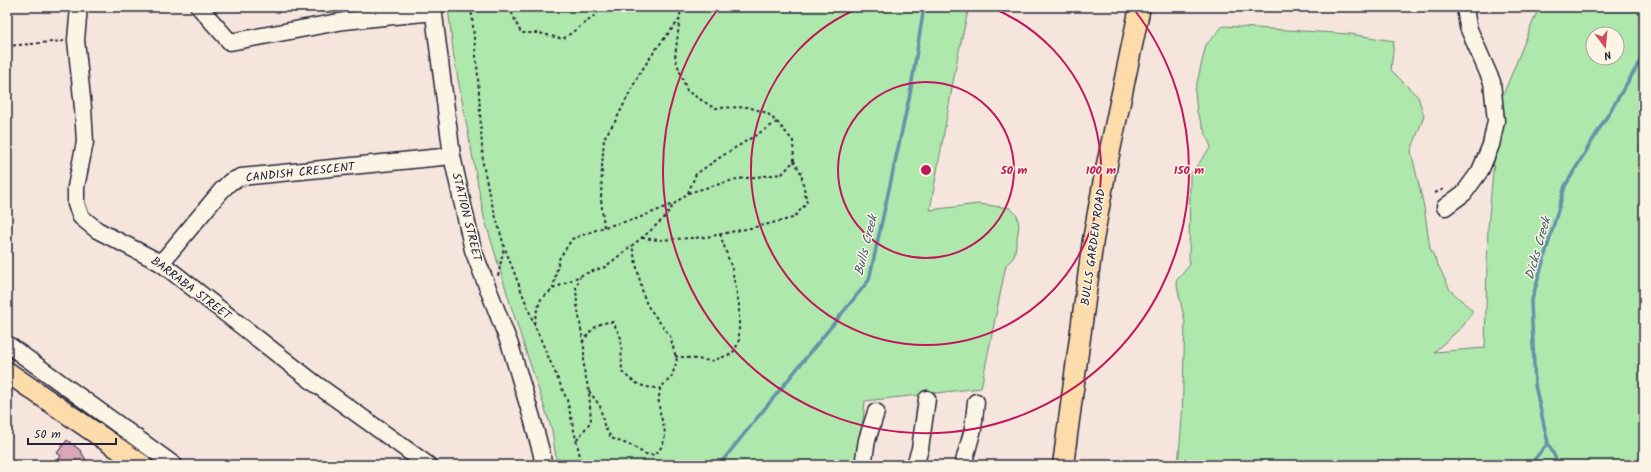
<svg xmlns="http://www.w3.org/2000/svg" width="1651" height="472" font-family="Kalam,sans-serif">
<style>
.green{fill:#afe8ac;stroke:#688574;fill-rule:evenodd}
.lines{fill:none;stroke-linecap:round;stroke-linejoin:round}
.stream{stroke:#6692aa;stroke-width:3.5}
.building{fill:#dca5b8;stroke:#22223b}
.minor-casing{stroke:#22223b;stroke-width:19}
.major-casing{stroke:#22223b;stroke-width:23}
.path{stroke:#22223b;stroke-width:2;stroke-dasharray:3 3;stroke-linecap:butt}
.minor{stroke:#fcf5e5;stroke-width:16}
.major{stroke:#fddcac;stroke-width:20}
.ring{fill:none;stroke:#c2185b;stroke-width:2}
.labels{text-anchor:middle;stroke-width:3;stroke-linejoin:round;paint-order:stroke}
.street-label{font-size:12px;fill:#22223b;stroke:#fcf5e5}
.water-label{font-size:13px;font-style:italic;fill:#445a72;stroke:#fcf5e5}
.centre{fill:#c2185b;stroke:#fcf5e5;stroke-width:2}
.ring-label{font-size:12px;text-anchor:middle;font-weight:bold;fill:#c2185b;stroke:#fcf5e5;stroke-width:3;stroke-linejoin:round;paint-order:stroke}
</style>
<rect width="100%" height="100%" fill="#f6e5dc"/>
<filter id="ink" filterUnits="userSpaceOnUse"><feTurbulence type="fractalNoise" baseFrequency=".025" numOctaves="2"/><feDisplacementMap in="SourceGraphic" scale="8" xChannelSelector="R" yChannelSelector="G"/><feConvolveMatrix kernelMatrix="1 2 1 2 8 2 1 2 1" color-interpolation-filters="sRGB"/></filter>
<g filter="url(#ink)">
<g class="green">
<polygon points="448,7 969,7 958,55 930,210 978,204 1010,208 1017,215 1019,226 1014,257 1006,265 981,388 865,401 858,465 557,465 552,430 510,303 484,217 454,58"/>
<path d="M1539,7H1644V141L1638,151L1644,157V465H1178L1182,419L1185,322L1176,281L1189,266L1190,175L1211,147L1197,112L1195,91L1206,45L1223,26L1350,34L1394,41L1391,70L1418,97L1424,116L1411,151L1424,207L1430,248L1450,290L1473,311L1463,326L1434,352L1485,348L1488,227L1499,105ZM1593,34H1617V58H1593Z"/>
</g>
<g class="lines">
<g class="stream">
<polyline points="719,465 869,280 910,94 924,7"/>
<polyline points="1532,465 1533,461 1548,443"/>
<polyline points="1559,465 1548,443 1535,385 1531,303 1565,186 1644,55"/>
</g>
</g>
<polygon class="building" points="67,440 80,450 89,465 55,465 61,456 57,453"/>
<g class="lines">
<defs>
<g id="minor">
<polyline points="79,7 76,40 83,108 85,142 76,187 76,204 81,217 97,230 161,263 313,382 428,465"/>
<polyline points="199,7 230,42 344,21 434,12"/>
<polyline points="433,7 452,156 473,250 510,345 532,418 542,455 543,465"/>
<polyline points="1445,207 1464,193 1480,171 1491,145 1496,121 1492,82 1468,27 1465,7"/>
<polyline points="161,263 221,191 230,182 241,177 452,156"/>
<polyline points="7,344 174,465"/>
<polyline points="863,465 867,440 876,412"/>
<polyline points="915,465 920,449 927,399"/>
<polyline points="963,465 973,429 976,402"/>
</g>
<g id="major">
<polyline points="7,372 142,465"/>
<polyline points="1063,465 1093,240 1105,174 1140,7"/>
</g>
</defs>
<use href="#minor" class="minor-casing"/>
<use href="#major" class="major-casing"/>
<g class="path">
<polyline points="471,7 478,76 483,164 489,193 504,246 534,324 567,400 582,465"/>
<polyline points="509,7 521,33 539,33 563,39 593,17 602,7"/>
<polyline points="7,46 64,41"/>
<polyline points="688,193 696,174 722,156 777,122"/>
<polyline points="1435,193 1444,189"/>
<polyline points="604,227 601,199 602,167 604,138 616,120 638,76 656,49 679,20"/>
<polyline points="642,238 659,240 707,237 760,226 793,218 807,203 801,173 794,161"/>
<polyline points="498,276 504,247"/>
<polyline points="553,289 559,259 572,239 604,227 636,219 673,204"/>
<polyline points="534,324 537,310 541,299 553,289 584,274 605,267 649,232 665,217 674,204 688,193 737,179 782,174 794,161 793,141 779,124 767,113 748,107 714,108 687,91 675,58 681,7"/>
<path d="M582,342C592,330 596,322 613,322L621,338L622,372C635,384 642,388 660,388"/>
<polyline points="675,356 711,361 732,354 739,342 739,305 732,269 720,234"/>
<path d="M589,391L600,406L604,425L611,438L632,446L645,454L655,455C674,435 660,426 659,404C658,399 660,393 660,388L671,378L677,361L670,336L647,305L643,294L632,246"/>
<polyline points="577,440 591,421 589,391 584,370 584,348 577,304 576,287 580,277"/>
</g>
<use href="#minor" class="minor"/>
<use href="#major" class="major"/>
</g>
</g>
<g class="ring">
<circle cx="926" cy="170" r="88"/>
<path d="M990 7A175 175 0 1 1 862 7"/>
<path d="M1133 8A263 263 0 1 1 719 8"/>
</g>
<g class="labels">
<g class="street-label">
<text transform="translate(300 172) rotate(-6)" y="4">CANDISH CRESCENT</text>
<text transform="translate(467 217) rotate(76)" y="4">STATION STREET</text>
<text transform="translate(1093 247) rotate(-82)" y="4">BULLS GARDEN ROAD</text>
<text transform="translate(191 288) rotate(37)" y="4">BARRABA STREET</text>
</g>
<g class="water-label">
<text transform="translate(865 245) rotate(-76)" y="5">Bulls Creek</text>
<text transform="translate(1537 248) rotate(-74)" y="5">Dicks Creek</text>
</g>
</g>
<circle cx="926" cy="170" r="6" class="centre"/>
<g class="ring-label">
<text x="1014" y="174">50 m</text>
<text x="1101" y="174">100 m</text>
<text x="1189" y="174">150 m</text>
</g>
<rect width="1651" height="472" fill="none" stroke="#fcf5e5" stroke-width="24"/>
<rect x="12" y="12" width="1627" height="448" fill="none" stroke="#22223b" stroke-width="1.5" filter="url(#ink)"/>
<g transform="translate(1605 46) rotate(164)"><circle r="19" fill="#fcf5e5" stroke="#a5a1a1"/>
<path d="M0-3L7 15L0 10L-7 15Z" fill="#d1495b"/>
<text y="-6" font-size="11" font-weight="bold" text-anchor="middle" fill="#22223b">N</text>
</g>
<path d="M28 438v6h88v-6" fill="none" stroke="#22223b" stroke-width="2"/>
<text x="34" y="438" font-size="12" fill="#22223b" stroke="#fcf5e5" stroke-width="3" paint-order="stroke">50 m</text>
</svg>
